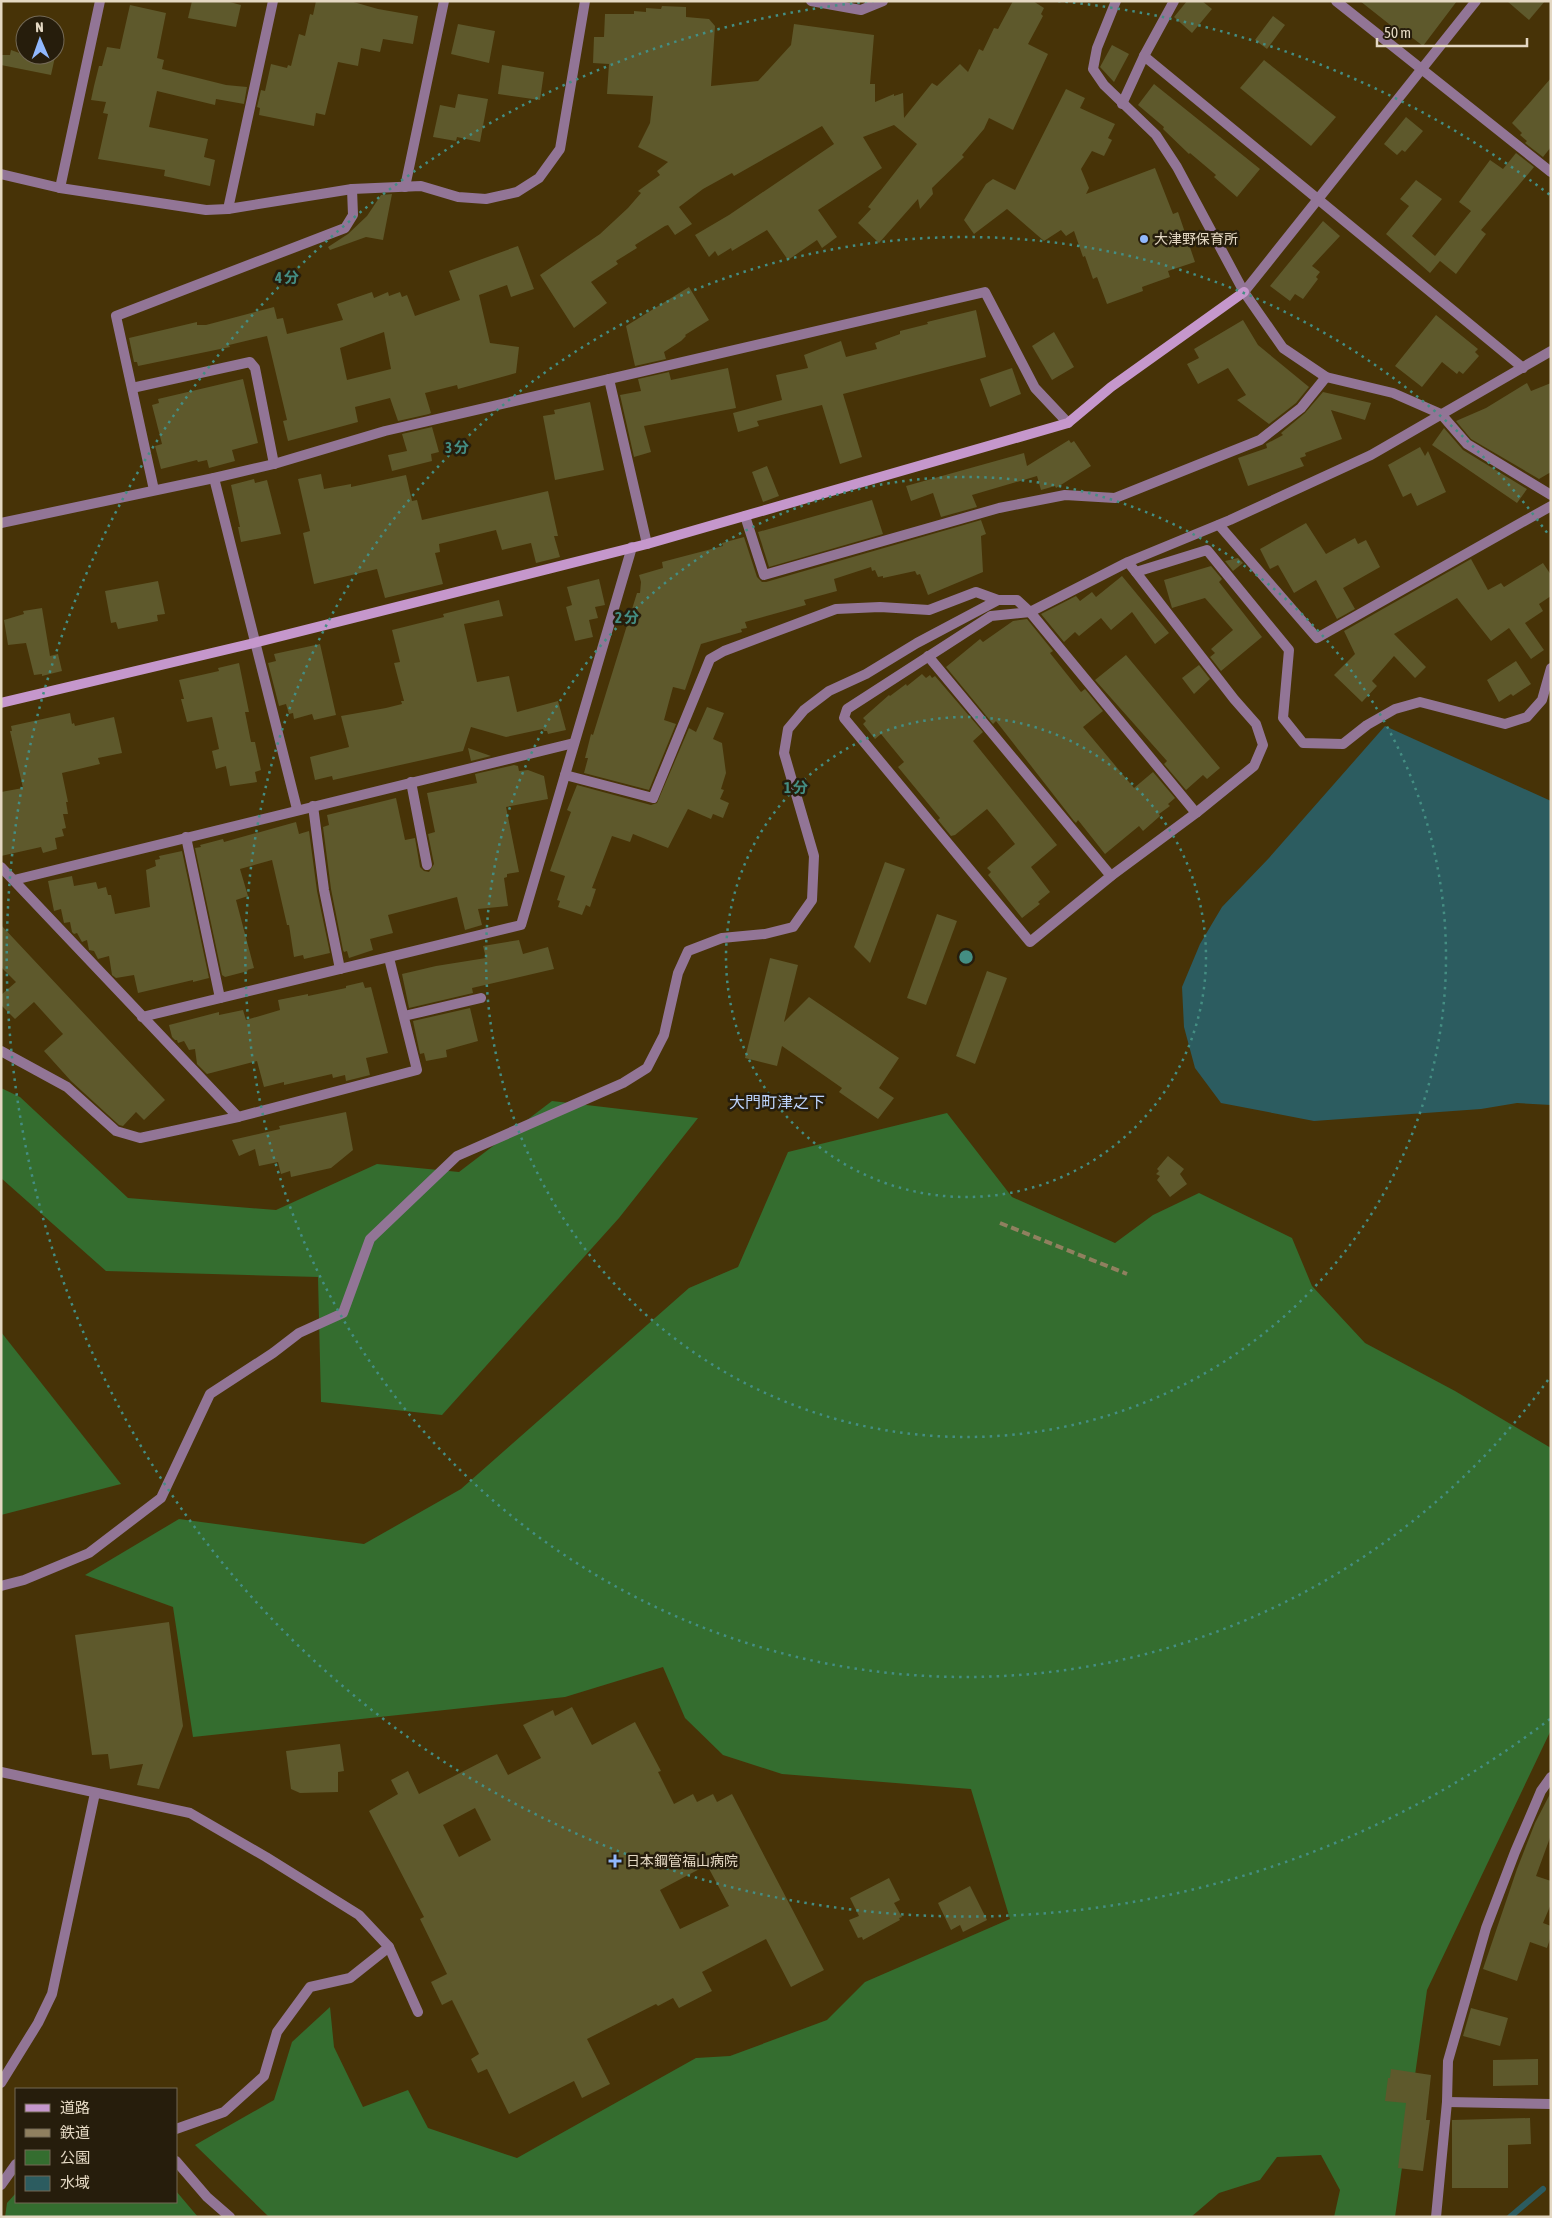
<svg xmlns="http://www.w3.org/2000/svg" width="1552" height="2218" font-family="'Asap Condensed','Noto Sans JP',sans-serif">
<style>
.green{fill:#346d2f}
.water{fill:#2c5c60}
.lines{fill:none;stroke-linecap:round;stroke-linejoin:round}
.stream{stroke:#2c5c60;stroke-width:6}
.building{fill:#5e592c;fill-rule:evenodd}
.lane{stroke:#927596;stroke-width:10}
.street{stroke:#927596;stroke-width:10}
.secondary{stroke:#c597cc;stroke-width:10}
.rail{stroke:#90805f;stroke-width:4;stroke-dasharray:8 4;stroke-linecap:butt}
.ring{fill:none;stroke:#448e83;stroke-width:2.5;stroke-dasharray:2.5 5}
.poi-dot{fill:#91b8fd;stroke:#261d0c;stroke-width:2}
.labels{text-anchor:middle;stroke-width:5;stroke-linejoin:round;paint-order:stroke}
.poi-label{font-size:14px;fill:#e4d8c3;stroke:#261d0c;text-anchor:start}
.quarter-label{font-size:16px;fill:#bdd3fb;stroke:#261d0c}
.centre{fill:#448e83;stroke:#261d0c;stroke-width:2.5}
.ring-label{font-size:15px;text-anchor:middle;font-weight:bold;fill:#448e83;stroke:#261d0c;stroke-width:5;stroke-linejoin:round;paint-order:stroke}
</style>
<rect width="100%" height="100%" fill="#473307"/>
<g class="green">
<polygon points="1,1088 20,1097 128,1198 276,1210 377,1164 459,1172 552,1101 698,1118 619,1218 442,1415 321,1402 318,1277 106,1271 1,1178"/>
<polygon points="947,1113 1012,1197 1115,1243 1153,1215 1199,1193 1292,1238 1312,1286 1365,1343 1455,1391 1551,1448 1551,1730 1427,1990 1395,2217 1334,2217 1340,2190 1321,2155 1277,2157 1260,2180 1219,2193 1191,2217 268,2216 195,2145 274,2100 292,2042 330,2007 334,2047 363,2107 408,2090 428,2128 517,2158 696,2058 730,2056 827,2020 865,1982 1010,1919 971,1789 782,1774 723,1755 685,1718 663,1667 565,1697 193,1737 173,1607 85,1575 179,1519 364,1544 461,1489 689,1288 738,1267 788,1152"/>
<polygon points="1,1332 121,1484 1,1515"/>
<polygon points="176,2191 198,2217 5,2217 7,2203 16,2193 16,2202 176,2202"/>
</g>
<polygon class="water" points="1385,726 1551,801 1551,1105 1517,1103 1481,1109 1314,1121 1221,1103 1195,1068 1184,1027 1182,987 1200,944 1222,907 1269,858"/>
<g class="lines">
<polyline class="stream" points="1510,2217 1543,2189"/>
</g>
<g class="building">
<polygon points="192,1 226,1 241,5 236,27 188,18"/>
<polygon points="316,1 350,1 378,9 418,16 413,44 383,39 380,52 361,48 358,66 338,62 325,115 316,113 314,126 259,115 260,108 257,107 261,90 265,91 271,64 287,68 288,65 291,66 299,34 305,36 310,14 313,15"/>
<polygon points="1013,1 1033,1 1044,8 1041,14 1043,16 1028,44 1048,54 1013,130 989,118 984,129 962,155 964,157 932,188 933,194 920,209 918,199 879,243 858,223 871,209 868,207 917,144 894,125 863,137 882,168 818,210 837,237 822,248 817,240 788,260 767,230 732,251 731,248 718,256 715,251 709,257 695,235 729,215 834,144 822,126 734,176 732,173 703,189 679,207 692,224 675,235 668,225 665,226 635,245 637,248 616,261 618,264 591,282 607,303 574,328 540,275 600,234 628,208 641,193 638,191 660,175 657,171 668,162 638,147 650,123 653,96 607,94 609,64 593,63 594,37 604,37 605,14 634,14 634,11 646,12 646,8 661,9 662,6 686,7 686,17 709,19 715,26 711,86 758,81 791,45 794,24 874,35 870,84 875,84 875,102 894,94 894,96 903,93 904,118 932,83 937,86 960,64 968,72 979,49 983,51 994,28 998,29"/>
<polygon points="1187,1 1202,1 1212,9 1192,33 1174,17"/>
<polygon points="1360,1 1457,1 1423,46 1410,36 1408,39"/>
<polygon points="1507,1 1545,1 1529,20"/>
<polygon points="130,5 166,13 157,58 164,60 162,69 226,85 247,87 244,104 216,99 215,105 157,91 149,127 208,139 204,157 215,160 210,186 164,176 165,170 98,159 108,114 103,113 106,102 91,100 94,86 99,66 102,66 107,47 120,49"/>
<polygon points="1273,16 1285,25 1267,49 1255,40"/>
<polygon points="458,24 495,31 489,63 451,54"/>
<polygon points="1112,45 1129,54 1114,82 1100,67"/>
<polygon points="11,50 25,55 55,57 51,75 1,65 1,55 10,55"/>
<polygon points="1264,60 1336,117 1311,146 1240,88"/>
<polygon points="502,65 544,72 540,100 498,94"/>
<polygon points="1551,78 1551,147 1543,157 1525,143 1527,141 1520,135 1522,133 1512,123"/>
<polygon points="1154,84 1260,169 1237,197 1214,177 1216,175 1190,153 1189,154 1163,129 1164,127 1138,105"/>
<polygon points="1066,89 1085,98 1080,108 1115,124 1108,138 1112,140 1104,156 1092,151 1081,169 1089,188 1086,194 1155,168 1173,214 1178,212 1195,262 1168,271 1170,277 1142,287 1143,291 1107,304 1097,277 1093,279 1085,256 1083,257 1074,231 1066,236 1061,230 1044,241 1007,209 974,234 964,220 986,184 993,179 1015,190"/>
<polygon points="458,94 488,99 480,142 457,137 456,141 433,137 440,105 455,108"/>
<polygon points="1406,117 1423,131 1405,152 1402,150 1397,155 1384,144"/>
<polygon points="1516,153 1534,167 1481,230 1486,234 1456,274 1440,261 1430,273 1386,234 1409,206 1400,199 1416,180 1442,199 1412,236 1435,256 1471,211 1459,202 1490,160 1503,169"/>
<polygon points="392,194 383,240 366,237 330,250 328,247 348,234 367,216 381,195"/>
<polygon points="1323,221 1340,236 1312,266 1320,272 1316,277 1318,279 1303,299 1295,294 1290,301 1270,286"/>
<path d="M518,246L534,289L511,297L507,285L479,295L490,343L519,347L516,373L458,389L457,385L425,393L431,413L429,414L398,421L390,398L355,407L358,422L288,441L283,421L287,420L267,336L229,345L230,347L138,366L137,362H134L129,338L197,322V325H206L274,307L277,319L283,318L287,334L343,320L337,304L372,292L374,298L388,292L389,296L400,292L402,297L407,295L415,316L460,300L449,271ZM384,332L391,369L347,380L340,348Z"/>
<polygon points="689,287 709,320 685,335 686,336 681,341 664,352 666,359 635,366 626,326"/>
<polygon points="976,310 986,357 843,394 862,457 840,464 822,405 757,421 759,426 738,432 733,413 782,400 776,375 808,368 804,355 841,341 846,357 877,349 875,343 900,334 900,331 928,324 927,322"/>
<polygon points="1436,315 1478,349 1475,352 1479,356 1463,374 1459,371 1457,374 1442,362 1422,387 1395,366"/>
<polygon points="1243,320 1258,345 1309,387 1296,403 1269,424 1237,400 1246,395 1228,368 1198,384 1187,364 1199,358 1194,349"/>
<polygon points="1054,332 1074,367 1052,380 1032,346"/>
<polygon points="728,368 736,408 644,426 651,452 634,457 620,395 641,391 638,379 669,372 671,380"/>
<polygon points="1012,368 1021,394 990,407 980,379"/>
<polygon points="243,379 258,443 232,450 235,461 209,468 207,460 198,462 197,460 161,469 155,446 162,444 152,405 159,403 158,399"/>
<polygon points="1527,383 1531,391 1551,383 1551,472 1539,479 1471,439 1456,421 1486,408"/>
<polygon points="1323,392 1371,403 1365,420 1331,410 1342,439 1305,453 1306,456 1300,458 1304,466 1248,486 1238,458 1267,448 1266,444 1283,435 1281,433 1305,413"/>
<polygon points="590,402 604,470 555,480 543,416 555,414 554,410"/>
<polygon points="432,427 439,452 431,454 432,461 392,471 388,455 407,451 402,434"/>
<polygon points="1444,428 1463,450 1527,489 1517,503 1432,445"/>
<polygon points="1069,440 1071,443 1074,441 1091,466 1056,488 1055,486 1041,490 1037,476 972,495 977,507 941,517 933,493 911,501 906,486 1024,453 1027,466"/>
<polygon points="1420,447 1425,456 1428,451 1446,492 1417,506 1411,493 1403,497 1388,465"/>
<polygon points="767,466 779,496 763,502 752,472"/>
<polygon points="321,474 324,489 351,484 351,487 406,475 412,501 417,500 422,520 548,491 558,536 554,536 560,557 536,563 531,543 502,550 496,530 439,544 440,552 435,553 443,584 385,598 377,569 314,584 303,533 310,531 298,479"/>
<polygon points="254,479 255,483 267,480 281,534 241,542 238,527 240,527 231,485"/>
<polygon points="872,500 883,534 769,567 758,532"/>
<polygon points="981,520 986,534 981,536 983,572 928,595 920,574 917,575 915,571 883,578 883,576 878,577 875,570 872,571 871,567 834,579 837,591 804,600 806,605 745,622 747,628 741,629 742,632 701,644 685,690 673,687 664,720 676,724 649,790 584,773 588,758 585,758 591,734 593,735 637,593 640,593 641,582 639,575 663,568 662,562 723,546 722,543 744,537 757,577 762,582 766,582"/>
<polygon points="1306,523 1326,554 1355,538 1358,544 1366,540 1380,567 1343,588 1355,609 1337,619 1316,580 1294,593 1278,565 1270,569 1260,549"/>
<polygon points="1238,558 1243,563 1233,571 1225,561"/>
<polygon points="1471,559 1488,590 1501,583 1504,587 1543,563 1551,575 1551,596 1539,604 1543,611 1525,623 1544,650 1531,659 1509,628 1491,641 1457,598 1394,634 1426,667 1415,678 1394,656 1372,681 1377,686 1362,702 1334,675 1355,654 1344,631"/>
<polygon points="1211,566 1222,579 1219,582 1262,637 1221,671 1210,657 1215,653 1211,649 1233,630 1205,598 1172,608 1164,580"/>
<polygon points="1122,576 1169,633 1155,644 1132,612 1111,630 1101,618 1079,636 1075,632 1064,642 1041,614 1076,596 1080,601 1092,592 1096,597"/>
<polygon points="599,579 605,605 595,607 598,618 589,620 593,637 575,641 566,607 572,605 567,587"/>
<polygon points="158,581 165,614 157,615 158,621 118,629 116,622 111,623 105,591"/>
<polygon points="499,600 503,616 464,624 477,682 509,676 517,712 558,701 566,730 548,734 547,731 544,731 543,729 506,737 471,727 463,751 333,780 332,776 315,780 310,757 349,747 341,716 386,708 402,704 401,701 404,701 394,663 400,662 392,630 444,617 443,614"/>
<polygon points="42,608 50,656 58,654 62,671 42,676 42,674 34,675 26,643 8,645 4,620 24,614 23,611"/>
<polygon points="1027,619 1053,651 1050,653 1081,692 1085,689 1103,711 1083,727 1134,788 1153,772 1175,798 1168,804 1170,806 1159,814 1160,816 1143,831 1139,826 1105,854 1078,820 1076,823 1074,821 996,721 993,724 946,667 980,639 983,642 1013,621"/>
<polygon points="320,644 336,715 314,720 312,714 294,719 293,713 289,714 286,704 279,706 268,663 276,661 274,654"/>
<polygon points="1126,655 1220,768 1207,779 1203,775 1186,790 1164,764 1167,761 1095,680"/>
<polygon points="1516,661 1531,684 1513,696 1511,694 1499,702 1487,680"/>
<polygon points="239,663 249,712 245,712 251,742 255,742 261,770 255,772 257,782 230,786 226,766 216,769 212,751 219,749 212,717 187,722 181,699 184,699 179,680 219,671 218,668"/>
<polygon points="1199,665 1210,679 1194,694 1182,678"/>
<polygon points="922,674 926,678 930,675 932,678 935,676 983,732 973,741 1057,845 1031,867 1050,892 1038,902 1040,904 1022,918 988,875 991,872 987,868 1015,844 997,821 987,809 955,835 951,836 938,820 940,818 898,767 904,762 881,734 875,739 863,724 866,721 863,718 889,695 890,696 906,684 907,686"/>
<polygon points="707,707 724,713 713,739 722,743 726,773 721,789 724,790 720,799 729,803 723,818 713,814 711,819 688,809 668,848 633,834 630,842 612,836 592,888 596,889 590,907 586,905 582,915 558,907 560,901 557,900 565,876 550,871 568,820 571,812 567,810 577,785 651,805 657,803 689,728 696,732"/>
<polygon points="70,713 72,724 74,723 75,726 114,717 122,753 98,758 100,764 62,773 68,802 66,802 68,814 63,814 66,828 62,829 64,836 55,838 57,849 43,853 41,847 1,856 1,792 23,788 10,731 12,731 11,726"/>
<polygon points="468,748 491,756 471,761"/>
<polygon points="514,765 518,766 519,771 528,770 544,776 548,799 506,807 519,872 507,874 507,877 504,878 508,906 478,909 482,925 465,930 457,897 388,915 393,933 370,939 373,950 349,958 347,951 344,952 343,950 331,889 323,827 329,825 327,815 396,798 405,840 415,838 420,867 424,871 429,872 434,864 428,834 435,832 427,793 477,783 475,774"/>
<polygon points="296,822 299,834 309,831 317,891 330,953 304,959 303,955 294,957 289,925 287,925 272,860 240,869 248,896 236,900 254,968 247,970 248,971 225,977 222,975 195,848 201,847 200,845 223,839 224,842"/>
<polygon points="182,851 209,978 193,982 193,980 138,993 134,975 116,978 112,975 109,956 98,959 94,951 89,950 87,940 82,942 77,933 74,934 72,932 70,922 64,923 61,909 54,911 48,881 72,876 74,886 96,882 98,889 106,887 108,895 111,895 115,914 150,907 146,870 156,866 155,860 160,859 159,856"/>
<polygon points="885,862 905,869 870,963 854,947"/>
<polygon points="937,914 957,921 926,1005 907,998"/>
<polygon points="1,925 165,1100 144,1120 136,1112 123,1126 119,1125 71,1081 44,1051 63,1034 34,1002 15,1019 1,1005 1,995 16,982 1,967"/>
<polygon points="519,940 523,954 548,947 554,969 472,988 473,993 409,1008 402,974 436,966 486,958 483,946"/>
<polygon points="770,958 798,965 784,1022 809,997 899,1058 879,1088 894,1098 878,1119 839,1092 842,1088 782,1046 777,1066 745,1058"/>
<polygon points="987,971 1007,978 975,1064 956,1056"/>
<polygon points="363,982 365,988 371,987 388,1053 366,1058 370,1075 346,1081 345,1075 333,1078 332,1074 284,1085 284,1082 264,1087 257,1061 207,1074 197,1064 195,1049 189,1050 184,1041 178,1043 177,1040 175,1040 172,1037 169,1025 219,1012 219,1015 243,1010 246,1020 280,1010 278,1000 308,994 308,996 346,988 346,986"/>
<polygon points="470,1008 478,1041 446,1050 447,1057 426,1061 424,1053 420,1054 413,1021"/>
<polygon points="346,1112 353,1150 331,1168 291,1177 290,1171 281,1174 278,1162 259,1166 255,1149 239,1156 232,1140 280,1129 279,1126"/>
<polygon points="1168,1156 1184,1169 1180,1174 1187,1184 1170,1197 1157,1180 1160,1176 1156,1174 1159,1171 1157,1169"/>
<polygon points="169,1622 183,1726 159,1789 137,1785 143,1764 110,1769 108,1754 92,1755 75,1635"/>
<path d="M572,1707L592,1745L635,1722L661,1771L658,1772L674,1804L693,1794L697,1802L713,1794L717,1802L732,1794L824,1970L791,1987L766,1939L702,1972L712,1991L679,2008L673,1998L658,2006L656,2004L587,2039L610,2084L582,2098L574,2081L509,2114L487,2069L478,2073L471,2059L479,2054L452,2000L442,2005L431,1982L447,1974L420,1919L424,1917L369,1811L398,1794L391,1780L408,1771L419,1794L497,1754L508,1775L541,1758L523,1725L553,1710L555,1716ZM475,1808L491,1840L459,1857L443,1825ZM707,1865L729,1906L680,1929L660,1890Z"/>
<polygon points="340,1744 344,1771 338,1772 338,1792 300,1793 291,1789 286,1751"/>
<polygon points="1551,1792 1551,1835 1536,1876 1551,1881 1551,1904 1543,1923 1551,1926 1551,1936 1547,1948 1530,1942 1517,1981 1483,1969 1517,1869 1535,1823"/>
<polygon points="889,1878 900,1900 894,1903 902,1917 899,1918 900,1920 863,1940 862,1937 858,1938 849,1920 859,1916 850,1898"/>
<polygon points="970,1886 987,1920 963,1932 960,1925 951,1930 938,1903"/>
<polygon points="1471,2008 1508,2018 1500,2046 1463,2036"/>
<polygon points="1538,2059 1538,2085 1493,2086 1493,2060"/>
<polygon points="1391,2069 1431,2075 1426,2120 1430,2120 1423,2171 1398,2168 1406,2103 1385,2101 1388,2078 1390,2078"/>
<polygon points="1530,2118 1531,2144 1508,2145 1508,2188 1452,2188 1452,2120"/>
</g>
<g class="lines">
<g class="lane">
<polyline points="1,1772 190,1813 266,1857 359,1915 389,1947 418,2012"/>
<polyline points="1,2083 38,2023 52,1994 95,1793"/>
<polyline points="176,2129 224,2112 264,2076 277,2032 310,1987 350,1978 389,1947"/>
<polyline points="176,2161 207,2197 230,2217"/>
<polyline points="1,2185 16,2164"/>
</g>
<g class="street">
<polyline points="811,1 861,10 883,1"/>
<polyline points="1116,1 1097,48 1093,69 1104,85 1156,135 1177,167 1244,292 1283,348 1326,377 1393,393 1441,414 1467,444 1551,495"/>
<polyline points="1336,1 1551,172"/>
<polyline points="1144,56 1523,368"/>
<polyline points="1122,104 1144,56 1174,1"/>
<polyline points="1,174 60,188 206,210 228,209 352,189 421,186 458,197 486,199 517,192 539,178 560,149 585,1"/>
<polyline points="405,187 444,1"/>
<polyline points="60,188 100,1"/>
<polyline points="228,209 273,1"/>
<polyline points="1244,292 1476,1"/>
<polyline points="609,379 647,544"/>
<polyline points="132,388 250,362 255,368 274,464"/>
<polyline points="214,478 297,809"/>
<polyline points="154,490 116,316 345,228 353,215 352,189"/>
<polyline points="745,516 764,575 999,508 1065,495 1115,498 1260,440 1301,408 1326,377"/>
<polyline points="1,523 214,478 274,464 385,431 985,292 1035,388 1068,423"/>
<polyline points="1219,525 1317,638 1551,506"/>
<polyline points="1128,562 1234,699 1256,724 1263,745 1254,766 1196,813 1111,876 1030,942 844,718 847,709 991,616 1030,612 1128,562 1230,520 1371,455 1551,351"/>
<polyline points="1136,572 1207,550 1289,650 1283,718 1303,743 1343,744 1367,725 1395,709 1420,702 1505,724 1527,717 1542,700 1551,668"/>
<polyline points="928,656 1111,876"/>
<polyline points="565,775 653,798 710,659 724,651 836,609 880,607 929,610 976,592 998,600 1017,600 1030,612 1196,813"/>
<polyline points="411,782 427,865"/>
<polyline points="313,806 324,890 340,969"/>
<polyline points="186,837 220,998"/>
<polyline points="1,867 238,1117"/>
<polyline points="14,880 574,743"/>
<polyline points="404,1016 481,998"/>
<polyline points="142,1017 521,925 632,547"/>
<polyline points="1,1051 67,1087 116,1131 140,1138 238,1117 417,1070 389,958"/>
<polyline points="1,1586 24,1580 89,1553 161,1498 210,1394 273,1353 299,1333 343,1313 370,1239 457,1156 623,1083 647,1068 664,1035 678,973 688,951 722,938 765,934 793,927 812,900 814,856 784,753 788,729 804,710 829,691 866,674 917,643 998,600"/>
<polyline points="1447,2102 1551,2104"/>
<polyline points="1436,2217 1447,2102 1448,2061 1486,1928 1515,1852 1541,1791 1551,1777"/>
</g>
<polyline class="secondary" points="1,703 254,643 647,544 1068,423 1111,387 1244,292"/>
<polyline class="rail" points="1000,1223 1127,1274"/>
</g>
<g class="ring">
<circle cx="966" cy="957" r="240"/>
<circle cx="966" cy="957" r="480"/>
<path d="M1548 1380A720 720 0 1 1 1548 534"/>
<path d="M1550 1719A960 960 0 1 1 874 1M1058 1A960 960 0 0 1 1550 195"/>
</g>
<g class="poi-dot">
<circle cx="1144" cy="239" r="5"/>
<path d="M612.5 1853.5h5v5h5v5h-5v5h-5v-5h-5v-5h5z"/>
</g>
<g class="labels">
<g class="poi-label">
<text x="1154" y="244">大津野保育所</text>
<text x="626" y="1866">日本鋼管福山病院</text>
</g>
<g class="quarter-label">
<text x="777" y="1108">大門町津之下</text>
</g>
</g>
<circle cx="966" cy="957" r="8" class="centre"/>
<g class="ring-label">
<text x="287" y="283">4 分</text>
<text x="457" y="453">3 分</text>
<text x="627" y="623">2 分</text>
<text x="796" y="793">1 分</text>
</g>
<rect width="1552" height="2218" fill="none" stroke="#e4d8c3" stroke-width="5"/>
<rect x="15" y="2088" width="162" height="115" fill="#261d0c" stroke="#726855"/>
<rect x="25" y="2104" width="25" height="8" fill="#c597cc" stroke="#726855"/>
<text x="60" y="2113" font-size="15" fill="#e4d8c3">道路</text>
<rect x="25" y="2129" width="25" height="8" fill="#90805f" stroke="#726855"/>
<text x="60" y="2138" font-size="15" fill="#e4d8c3">鉄道</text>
<rect x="25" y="2150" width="25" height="15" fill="#346d2f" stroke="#726855"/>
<text x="60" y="2163" font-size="15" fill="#e4d8c3">公園</text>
<rect x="25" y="2176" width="25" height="15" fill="#2c5c60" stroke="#726855"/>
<text x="60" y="2188" font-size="15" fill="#e4d8c3">水域</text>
<g transform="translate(40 40) rotate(358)"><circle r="24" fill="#261d0c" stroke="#726855"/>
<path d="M0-4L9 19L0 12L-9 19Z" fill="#91b8fd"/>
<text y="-8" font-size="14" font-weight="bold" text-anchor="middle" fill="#e4d8c3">N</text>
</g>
<path d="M1377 38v8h150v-8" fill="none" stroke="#e4d8c3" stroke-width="2.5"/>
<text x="1384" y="38" font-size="15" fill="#e4d8c3" stroke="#261d0c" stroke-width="4" paint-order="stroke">50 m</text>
</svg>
